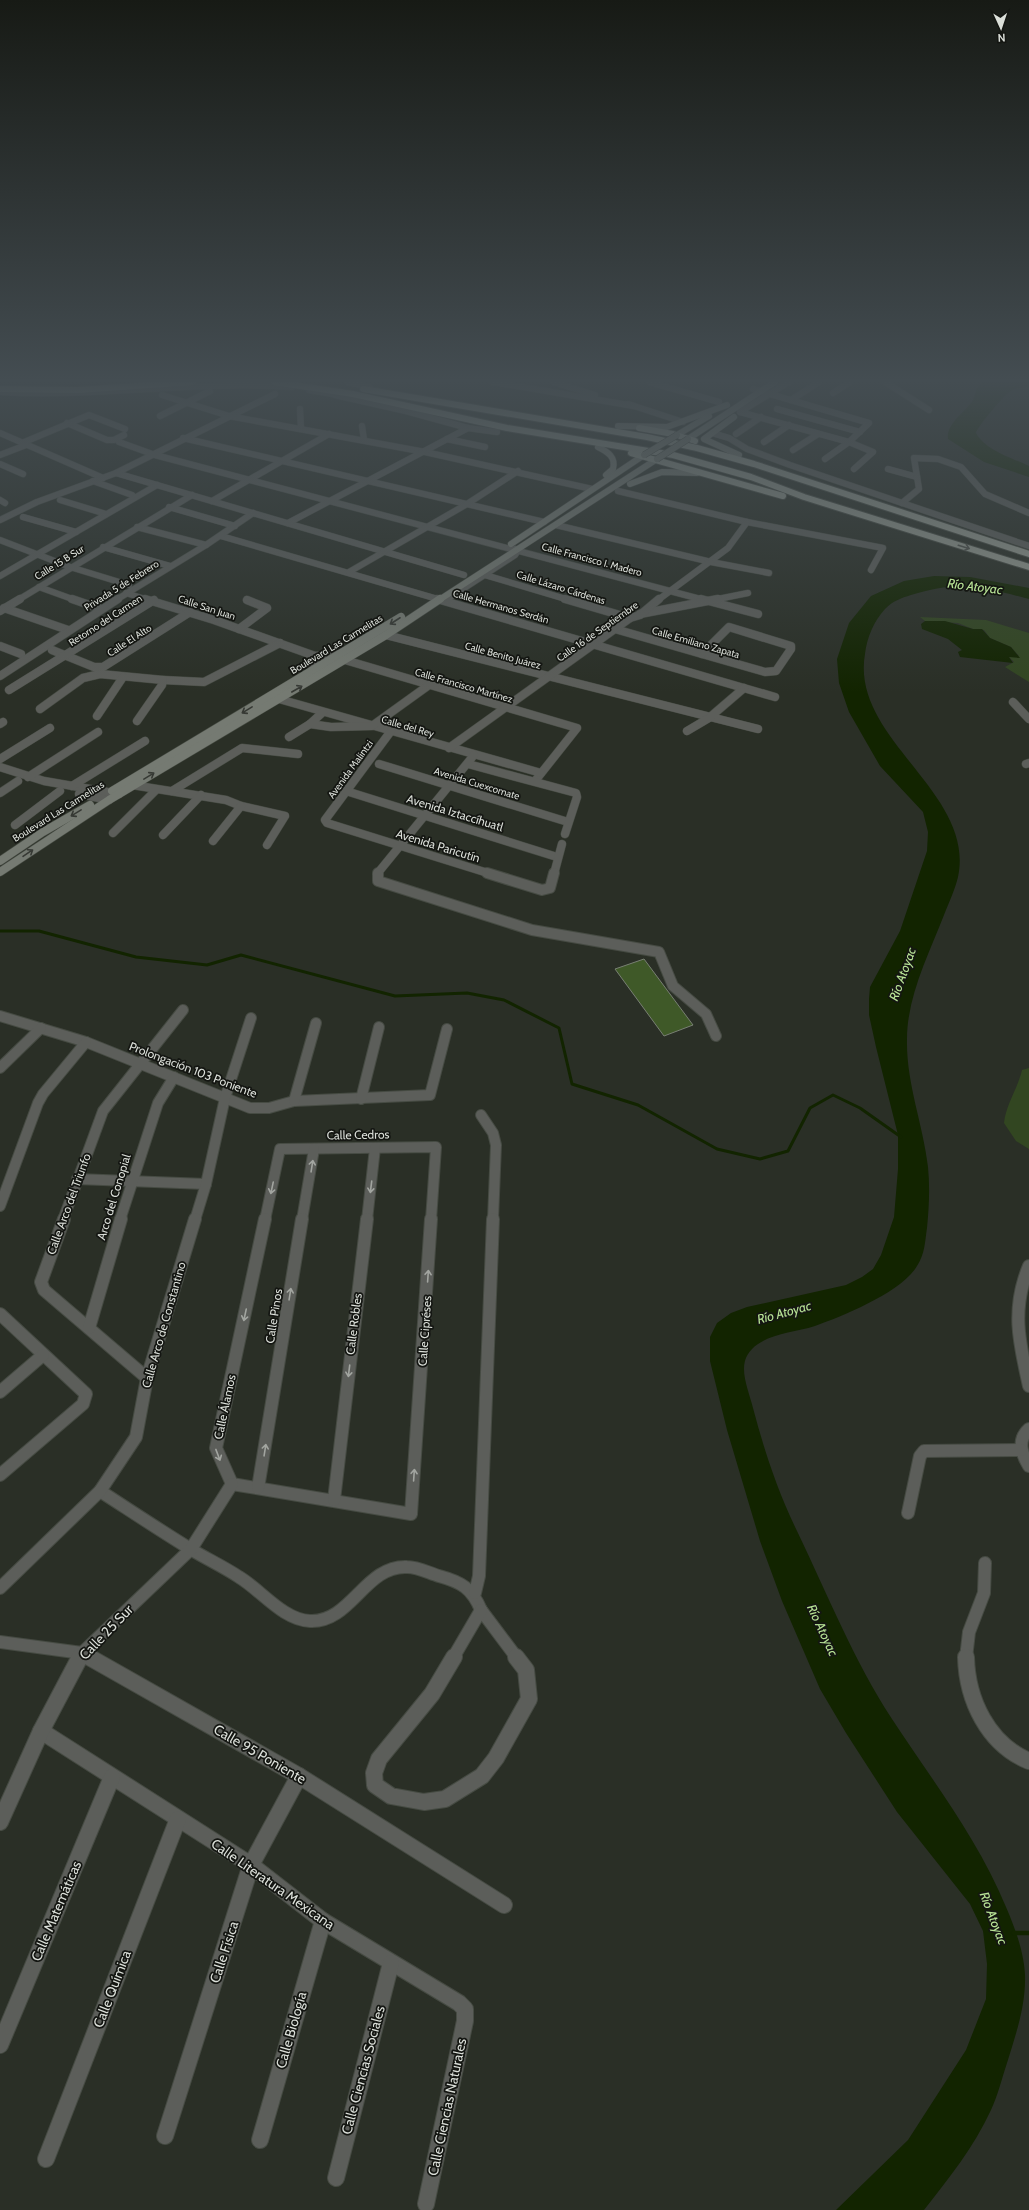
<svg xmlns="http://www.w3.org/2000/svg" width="1029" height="2210" font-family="Cabin,sans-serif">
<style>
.green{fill:#324621}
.water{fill:#122400}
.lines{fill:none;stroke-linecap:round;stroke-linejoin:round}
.stream-far1{stroke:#122400;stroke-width:3}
.stream{stroke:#122400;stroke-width:4.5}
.building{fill:#3f5928;stroke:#787f73}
.minor-far4-casing{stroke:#464b43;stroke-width:7}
.minor-far3-casing{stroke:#464b43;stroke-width:9}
.minor-far2-casing{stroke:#464b43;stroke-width:12}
.minor-far1-casing{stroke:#464b43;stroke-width:14}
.minor-casing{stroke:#464b43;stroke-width:18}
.tertiary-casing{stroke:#464b43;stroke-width:7}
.secondary-far1-casing{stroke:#464b43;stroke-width:7}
.secondary-casing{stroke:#464b43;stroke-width:9}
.trunk-casing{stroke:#464b43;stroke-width:8}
.minor-far4{stroke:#5c5e5a;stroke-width:6}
.minor-far3{stroke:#5c5e5a;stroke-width:8}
.minor-far2{stroke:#5c5e5a;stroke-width:10}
.minor-far1{stroke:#5c5e5a;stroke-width:12}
.minor{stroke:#5c5e5a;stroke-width:16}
.tertiary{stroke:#5c5e5a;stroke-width:6}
.secondary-far1{stroke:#757a72;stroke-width:6}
.secondary{stroke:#757a72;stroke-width:8}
.trunk{stroke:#92988e;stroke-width:6}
.secondary-bridge-casing{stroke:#464b43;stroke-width:7;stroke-linecap:butt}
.secondary-bridge{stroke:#757a72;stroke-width:6}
.oneway{stroke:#4d504a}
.oneway2{stroke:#363934}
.oneway3{stroke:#a2a5a0}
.labels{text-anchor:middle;stroke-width:3.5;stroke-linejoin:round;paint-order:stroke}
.far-street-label{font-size:10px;fill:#dbdfd9;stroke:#141612}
.street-label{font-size:12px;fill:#dbdfd9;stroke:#141612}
.water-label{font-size:13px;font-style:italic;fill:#b8e396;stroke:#141612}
.near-street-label{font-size:14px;fill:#dbdfd9;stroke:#141612}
</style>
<rect width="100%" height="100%" fill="#2a2f26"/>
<g class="green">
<polygon points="920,617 986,620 1029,633 1029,682 1005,667 1014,662 1009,657 1019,656 1011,647 990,638 984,630 973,629 958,623 925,621"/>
<path d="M1029,1068V1149L1016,1141L1004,1123C1006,1104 1018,1088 1022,1070Z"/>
</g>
<g class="water">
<path d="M984,382H1029V387C1022,387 1013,388 1008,393C1002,398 977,427 976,433C985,450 1012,458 1029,466V477L984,462L948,439C946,423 966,412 973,400C977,392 975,386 984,382Z"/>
<path d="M934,576L970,577L1029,588V599C983,587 958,580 911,595C901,598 893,601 885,609C874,621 867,637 865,654C850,739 976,792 958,877C955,890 949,902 944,915C929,954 907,996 907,1039C906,1083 923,1124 928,1167C930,1187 929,1208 927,1228C925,1241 925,1254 917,1266C902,1292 843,1316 815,1326C796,1332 774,1333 758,1344C749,1350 744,1358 744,1369C744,1381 750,1396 753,1408C764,1450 778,1492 797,1531C827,1593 854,1661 892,1719C932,1780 978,1839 1006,1907C1015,1928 1024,1952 1025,1975C1026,2005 1016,2034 1007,2063C1002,2078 998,2095 991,2110C974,2147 949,2178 924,2210H836L908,2140L966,2050L986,1999L987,1964L983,1931L970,1904L897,1812L846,1733L820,1689L782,1601L760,1541L727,1430L710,1361V1337L717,1323L731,1313L747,1307L846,1285L862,1277L873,1269L881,1255L894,1217L898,1169V1135L876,1047L869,1015V999L870,987L900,931L927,851L928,832L923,812L880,766L849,712L839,683L837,659L849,623L871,596L904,581Z"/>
<polygon points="925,621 945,621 973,629 982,629 990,638 1011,647 1020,658 1009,657 1013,663 960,657 958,652 962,650 948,639 922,629 921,624"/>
</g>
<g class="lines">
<polyline class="stream-far1" points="0,931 39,931 136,957 207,965 241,955 395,996 467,993 504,1000 559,1028 572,1084 638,1105 717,1149 760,1159 788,1151 810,1108 833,1095 860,1108 901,1137"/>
<polyline class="stream" points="1013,1933 1029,1933"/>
</g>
<polygon class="building" points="644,959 693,1025 664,1036 615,969"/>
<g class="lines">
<defs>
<g id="minor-far4">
<polyline points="493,382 634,406"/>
<polyline points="553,382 595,395"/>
<polyline points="649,382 719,402"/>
<polyline points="885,382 929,410"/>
<polyline points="753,389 869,423 849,442 825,459"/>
<polyline points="833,393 850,382"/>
<polyline points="162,395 229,416 425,452 592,489"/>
<polyline points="335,395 406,411 468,428 497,432"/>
<polyline points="791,400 819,382"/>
<polyline points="628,404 683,422"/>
<polyline points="300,409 301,429"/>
<polyline points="777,409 860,432"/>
<polyline points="740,412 849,442 873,452 854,469"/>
<polyline points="740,412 789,382"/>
<polyline points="160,416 210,391"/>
<polyline points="67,423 107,440 114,440 124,435"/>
<polyline points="362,426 364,440"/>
<polyline points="0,433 103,478"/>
<polyline points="712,433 729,438 747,449 790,465 1029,546"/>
<polyline points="736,434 761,417"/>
<polyline points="183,438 544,522"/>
<polyline points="447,439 485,447"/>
<polyline points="119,442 155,455 704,600"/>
<polyline points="764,442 789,425"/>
<polyline points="22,443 89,415 125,429"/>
<polyline points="793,450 818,434"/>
<polyline points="0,455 26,445"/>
<polyline points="0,464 23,474"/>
<polyline points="888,469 917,477"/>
<polyline points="116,473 464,575"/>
<polyline points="93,481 132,495"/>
<polyline points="618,491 747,522 883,548 871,570"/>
<polyline points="0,500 5,503"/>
<polyline points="60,500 106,514"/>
<polyline points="212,501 329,434"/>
<polyline points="902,503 919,489 914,458 938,459 961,467 985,494 1029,513"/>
<polyline points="169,507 235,526"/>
<polyline points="23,517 76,532"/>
<polyline points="0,520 37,502 116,473 275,394"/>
<polyline points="288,523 468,428"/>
<polyline points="556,525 711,562 769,573"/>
<polyline points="137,527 206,545"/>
<polyline points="221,536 441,600"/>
<polyline points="0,540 70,567 129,585"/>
<polyline points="103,547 170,566"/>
<polyline points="349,572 467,504 518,471"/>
<polyline points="485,575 569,600"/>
<polyline points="0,576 157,485"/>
<polyline points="39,587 75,600"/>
<polyline points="126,593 148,600"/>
<polyline points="442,598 449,598 515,555 517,552 515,549"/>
<polyline points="18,600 192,495"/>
<polyline points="116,600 206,545 253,513"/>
<polyline points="658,600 728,548 747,522"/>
<polyline points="713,600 748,593"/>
</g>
<g id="minor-far3">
<polyline points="72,599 101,609"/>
<polyline points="145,599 214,620 315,656"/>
<polyline points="437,599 775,697"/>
<polyline points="565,599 630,618"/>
<polyline points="701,599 758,614"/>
<polyline points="4,608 68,630"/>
<polyline points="0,611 20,599"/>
<polyline points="640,614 718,599"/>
<polygon points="729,627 791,646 791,649 776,671 765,672 702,654"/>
<polyline points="239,629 267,608 247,600"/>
<polyline points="615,629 702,654"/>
<polyline points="386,635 758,729"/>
<polyline points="0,646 21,654"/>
<polyline points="52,650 94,667 103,667 190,612"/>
<polyline points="345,660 577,728 535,781"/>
<polyline points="313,670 315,656 340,654"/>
<polyline points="0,676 118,599"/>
<polyline points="163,680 204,682 280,643"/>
<polyline points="9,690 154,600"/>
<polyline points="272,697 541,773"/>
<polyline points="1013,702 1029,719"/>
<polyline points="40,709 83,678 100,674 163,680 162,685 137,721"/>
<polyline points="97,716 123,677"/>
<polyline points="0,724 3,722"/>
<polyline points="310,724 331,727 372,726 429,685"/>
<polyline points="391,731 325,820 327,823 491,874"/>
<polyline points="687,731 709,718 744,688"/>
<polyline points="289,737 310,724 323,712"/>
<polyline points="449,748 630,618 640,615 659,599"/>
<polyline points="0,759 50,728"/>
<polyline points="379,764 568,822"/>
<polyline points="468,764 576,793 577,797 565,834"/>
<polyline points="1026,764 1029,763"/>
<polyline points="0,767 44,781 119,794"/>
<polyline points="28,777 98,732"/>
<polyline points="126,784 226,800 241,806 285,816 267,845"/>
<polyline points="72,786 145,741"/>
<polyline points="172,791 242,748 298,754"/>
<polyline points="346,791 557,857"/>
<polyline points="0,793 18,781"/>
<polyline points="79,794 109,800"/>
<polyline points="15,825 60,791"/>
<polyline points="113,833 156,790"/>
<polyline points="163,835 201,795"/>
<polyline points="213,841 241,806"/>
<polyline points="377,874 474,755"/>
<polyline points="554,874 562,844"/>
</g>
<g id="minor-far2">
<polyline points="378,873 378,881 532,930 659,952 673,986 706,1014 716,1036"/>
<polyline points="487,873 542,890 550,888 554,873"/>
<polyline points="0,1016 86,1042 250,1108 269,1108 294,1101 430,1095 447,1029"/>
<polyline points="0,1068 41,1028"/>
<polyline points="361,1099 379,1027"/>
<polyline points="294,1101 316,1023"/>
<polyline points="481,1115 493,1133 496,1145 493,1220"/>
<polyline points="77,1179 206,1184"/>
<polyline points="0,1206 38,1103 43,1094 86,1042"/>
<polyline points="63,1220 103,1111 183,1010"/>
<polyline points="120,1220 158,1103 174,1077"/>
<polyline points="195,1220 206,1184 225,1098 251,1018"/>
<polyline points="265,1220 280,1149 436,1147 431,1220"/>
<polyline points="302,1220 314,1149"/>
<polyline points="367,1220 375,1148"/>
</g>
<g id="minor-far1">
<polyline points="64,1219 41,1282 44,1290 147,1378"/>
<polyline points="265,1219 216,1448 232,1484 411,1514 431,1219"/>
<path d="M1029,1266C1011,1309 1019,1342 1029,1386"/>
<polyline points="0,1314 86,1394 83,1404 0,1475"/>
<polyline points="89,1328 121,1219"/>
<polyline points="0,1392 43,1355"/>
<path d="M1029,1429C1017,1440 1021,1453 1029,1466"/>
<polyline points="258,1488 302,1219"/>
<path d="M100,1491C131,1511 161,1531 192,1550C207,1559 224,1567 239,1577C261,1590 283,1620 310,1621C351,1623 365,1565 407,1567C418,1567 429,1573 439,1576C461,1582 472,1588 481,1610"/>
<polyline points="334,1500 367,1219"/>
<polyline points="908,1513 920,1456 924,1451 1021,1450"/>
<polyline points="0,1588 100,1491 136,1437 147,1378 195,1219"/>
<polyline points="475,1593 479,1576 493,1219"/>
<polyline points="481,1610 517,1658"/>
<polyline points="0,1642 82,1653 91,1658"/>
<polyline points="79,1658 82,1653 191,1549 232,1484"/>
<polyline points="453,1658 481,1610"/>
<polyline points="966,1658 969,1632 984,1593 985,1563"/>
</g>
<g id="minor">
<polyline points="89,1657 299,1776 504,1905"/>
<polyline points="454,1657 432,1694 379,1759 374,1773 375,1785 391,1796 424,1802 445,1799 482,1776 496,1758 529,1699 526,1670 516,1657"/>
<path d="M966,1657C967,1700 988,1744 1029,1761"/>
<polyline points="41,1731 251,1865 323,1921 459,2003 465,2009 465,2021 426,2204"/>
<polyline points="0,1822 41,1731 80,1657"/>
<polyline points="0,2045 112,1777"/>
<polyline points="165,2136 251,1865 299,1776"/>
<polyline points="260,2140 323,1921"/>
<polyline points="46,2159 178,1819"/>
<polyline points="336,2178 391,1963"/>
</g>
<g id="tertiary">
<polyline points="348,382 369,387 371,390"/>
<polyline points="309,390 345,396"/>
<path d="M0,392C98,398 194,380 292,387"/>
</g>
<g id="secondary-far1">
<polyline points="734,417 704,439 739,455"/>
<polyline points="618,426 667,427 727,405"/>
<polyline points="677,435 709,416"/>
<polyline points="688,439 775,382"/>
<path d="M598,447C608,452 616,457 613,469L606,475"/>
<polyline points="630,484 662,472 697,473"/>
<polyline points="511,544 644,455"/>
<polyline points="439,600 657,459"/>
</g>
<g id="secondary">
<polyline points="112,791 401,617"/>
<polyline points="0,861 43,832 90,805"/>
<polyline points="0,872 109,800 386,635 440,599"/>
</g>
<g id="trunk">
<polyline points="274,382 353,394 507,428 673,455 751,477 804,497 1029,567"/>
<polyline points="0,389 78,390 193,382"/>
<polyline points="363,389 647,437 697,448 754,464 1029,554"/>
<polyline points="639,428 673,434 695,441"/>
<polyline points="631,453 783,496"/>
</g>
</defs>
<use href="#minor-far4" class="minor-far4-casing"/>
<use href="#minor-far3" class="minor-far3-casing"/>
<use href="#minor-far2" class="minor-far2-casing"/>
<use href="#minor-far1" class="minor-far1-casing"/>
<use href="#minor" class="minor-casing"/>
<use href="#tertiary" class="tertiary-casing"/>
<use href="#secondary-far1" class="secondary-far1-casing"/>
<use href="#secondary" class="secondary-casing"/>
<use href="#trunk" class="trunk-casing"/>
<use href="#minor-far4" class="minor-far4"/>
<use href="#minor-far3" class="minor-far3"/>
<use href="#minor-far2" class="minor-far2"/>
<use href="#minor-far1" class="minor-far1"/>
<use href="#minor" class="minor"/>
<use href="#tertiary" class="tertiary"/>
<use href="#secondary-far1" class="secondary-far1"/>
<use href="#secondary" class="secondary"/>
<use href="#trunk" class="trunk"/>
<defs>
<g id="secondary-bridge">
<polyline points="644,455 677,435"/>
<polyline points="657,459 688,439"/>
</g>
</defs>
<use href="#secondary-bridge" class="secondary-bridge-casing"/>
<use href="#secondary-bridge" class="secondary-bridge"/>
</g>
<defs><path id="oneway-shaft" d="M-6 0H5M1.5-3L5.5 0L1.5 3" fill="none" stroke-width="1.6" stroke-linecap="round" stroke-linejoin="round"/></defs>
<use class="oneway" href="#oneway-shaft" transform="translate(964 547) rotate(17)"/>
<g class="oneway2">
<use href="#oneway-shaft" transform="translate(395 621) rotate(147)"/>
<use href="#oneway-shaft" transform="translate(297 689) rotate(-30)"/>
<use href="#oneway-shaft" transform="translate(247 710) rotate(149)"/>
<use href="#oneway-shaft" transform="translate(149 776) rotate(-31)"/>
<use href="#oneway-shaft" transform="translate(76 813) rotate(149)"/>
<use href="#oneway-shaft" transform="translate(28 853) rotate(-34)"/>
</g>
<g class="oneway3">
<use href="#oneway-shaft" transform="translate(312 1166) rotate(-81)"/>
<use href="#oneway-shaft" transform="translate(371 1187) rotate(97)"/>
<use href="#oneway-shaft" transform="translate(272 1188) rotate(102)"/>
<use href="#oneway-shaft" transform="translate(428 1276) rotate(-86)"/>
<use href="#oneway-shaft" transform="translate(290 1294) rotate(-81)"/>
<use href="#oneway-shaft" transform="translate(245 1315) rotate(102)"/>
<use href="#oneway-shaft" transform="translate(349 1371) rotate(97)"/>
<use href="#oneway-shaft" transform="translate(265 1450) rotate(-81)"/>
<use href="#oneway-shaft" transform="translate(218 1455) rotate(69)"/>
<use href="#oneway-shaft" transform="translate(414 1475) rotate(-86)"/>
</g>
<linearGradient id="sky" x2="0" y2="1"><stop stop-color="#171a15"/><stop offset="0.55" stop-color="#444d52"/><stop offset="1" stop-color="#444d52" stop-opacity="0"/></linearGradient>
<rect width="1029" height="692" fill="url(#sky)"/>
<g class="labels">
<g class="far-street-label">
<text transform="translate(592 559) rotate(15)" y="4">Calle Francisco I. Madero</text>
<text transform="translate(59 562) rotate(-32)" y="4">Calle 15 B Sur</text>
<text transform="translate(121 585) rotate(-32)" y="4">Privada 5 de Febrero</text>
<text transform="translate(561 587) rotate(17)" y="4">Calle Lázaro Cárdenas</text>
<text transform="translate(501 606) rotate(16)" y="4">Calle Hermanos Serdán</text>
<text transform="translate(207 607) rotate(18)" y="4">Calle San Juan</text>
<text transform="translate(105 620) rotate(-33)" y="4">Retorno del Carmen</text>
<text transform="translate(597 631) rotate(-35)" y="4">Calle 16 de Septiembre</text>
<text transform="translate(129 640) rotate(-33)" y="4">Calle El Alto</text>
<text transform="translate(696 642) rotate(16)" y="4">Calle Emiliano Zapata</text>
<text transform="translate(336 644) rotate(-31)" y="4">Boulevard Las Carmelitas</text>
<text transform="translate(503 655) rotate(15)" y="4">Calle Benito Juárez</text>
<text transform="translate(464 685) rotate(16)" y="4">Calle Francisco Martínez</text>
<text transform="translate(408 726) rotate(16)" y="4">Calle del Rey</text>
<text transform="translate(350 769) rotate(-54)" y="4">Avenida Malintzi</text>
<text transform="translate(477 783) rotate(17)" y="4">Avenida Cuexcomate</text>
<text transform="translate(58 811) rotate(-32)" y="4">Boulevard Las Carmelitas</text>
</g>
<g class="street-label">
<text transform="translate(455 813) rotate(17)" y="4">Avenida Iztaccíhuatl</text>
<text transform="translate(438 846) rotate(17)" y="4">Avenida Paricutín</text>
<text transform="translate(193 1070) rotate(21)" y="4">Prolongación 103 Poniente</text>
<text transform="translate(358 1135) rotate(-1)" y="4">Calle Cedros</text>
<text transform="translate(114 1197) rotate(-73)" y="4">Arco del Conopial</text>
<text transform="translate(69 1204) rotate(-70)" y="4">Calle Arco del Triunfo</text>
<text transform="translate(274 1316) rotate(-81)" y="4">Calle Pinos</text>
<text transform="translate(354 1324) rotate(-83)" y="4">Calle Robles</text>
<text transform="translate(164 1325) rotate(-74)" y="4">Calle Arco de Constantino</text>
<text transform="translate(425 1331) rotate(-86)" y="4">Calle Cipréses</text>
<text transform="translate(225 1407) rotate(-78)" y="4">Calle Álamos</text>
</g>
<g class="water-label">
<text transform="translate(975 586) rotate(7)" y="5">Río Atoyac</text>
<text transform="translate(902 974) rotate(-70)" y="5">Río Atoyac</text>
<text transform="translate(784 1312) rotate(-15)" y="5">Río Atoyac</text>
<text transform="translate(823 1630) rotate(65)" y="5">Río Atoyac</text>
<text transform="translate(994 1918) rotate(69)" y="5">Río Atoyac</text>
</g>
<g class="near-street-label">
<text transform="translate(106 1632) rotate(-46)" y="5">Calle 25 Sur</text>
<text transform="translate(260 1754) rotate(30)" y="5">Calle 95 Poniente</text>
<text transform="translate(273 1884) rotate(35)" y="5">Calle Literatura Mexicana</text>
<text transform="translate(56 1911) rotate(-67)" y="5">Calle Matemáticas</text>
<text transform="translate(224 1952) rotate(-72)" y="5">Calle Física</text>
<text transform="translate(112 1989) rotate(-69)" y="5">Calle Química</text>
<text transform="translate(291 2030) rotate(-74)" y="5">Calle Biología</text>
<text transform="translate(363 2070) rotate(-75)" y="5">Calle Ciencias Sociales</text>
<text transform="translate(447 2107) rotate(-78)" y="5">Calle Ciencias Naturales</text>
</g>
</g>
<g transform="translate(1001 28) rotate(177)" stroke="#141612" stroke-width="3" paint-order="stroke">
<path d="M0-3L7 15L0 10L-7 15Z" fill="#dbdfd9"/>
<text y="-6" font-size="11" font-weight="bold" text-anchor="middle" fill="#dbdfd9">N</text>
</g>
</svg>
